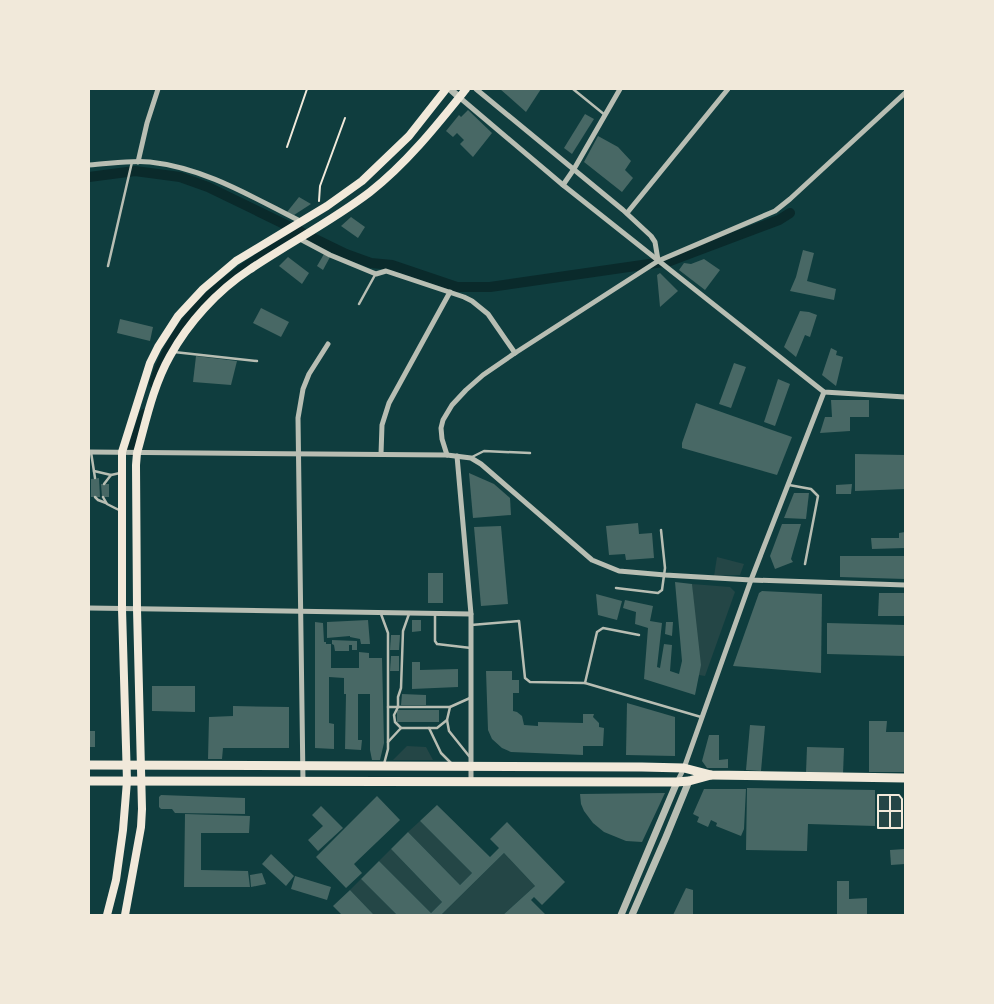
<svg xmlns="http://www.w3.org/2000/svg" width="994" height="1004" font-family="'PT Sans',sans-serif">
<style>
.green{fill:#244646}
.lines{fill:none;stroke-linecap:round;stroke-linejoin:round}
.canal{stroke:#0a2a2b;stroke-width:10}
.building{fill:#486865}
.path{stroke:#f1e9da;stroke-width:2}
.service{stroke:#b8beb3;stroke-width:2.5}
.minor{stroke:#b8beb3;stroke-width:5}
.tertiary{stroke:#b8beb3;stroke-width:7}
.secondary{stroke:#f1e9da;stroke-width:8}
.primary{stroke:#f1e9da;stroke-width:9}
</style>
<rect width="100%" height="100%" fill="#0f3d3e"/>
<g class="green">
<polygon points="717,557 744,564 740,575 714,576"/>
<polygon points="692,584 730,587 735,592 705,676 699,675"/>
<polygon points="407,746 426,747 433,760 393,760"/>
<polygon points="878,795 899,795 902,799 902,828 878,828"/>
<polygon points="420,821 472,873 460,885 408,832"/>
<polygon points="391,849 442,902 431,913 379,861"/>
<polygon points="504,853 535,886 503,915 441,915"/>
<polygon points="361,879 397,915 374,915 350,890"/>
</g>
<g class="lines">
<g class="canal">
<polyline points="89,177 135,171 180,177 208,187 346,254 371,263 392,265 457,287 490,287 670,261 779,220 790,213"/>
<path d="M154,383C181,303 233,275 300,231"/>
<polyline points="132,451 144,414"/>
</g>
</g>
<g class="building">
<polygon points="500,89 541,89 526,112"/>
<polygon points="468,110 492,133 473,157 460,144 464,140 457,133 453,137 446,131 459,115 461,117"/>
<polygon points="585,114 594,119 572,154 564,148"/>
<polygon points="598,136 618,147 631,161 625,170 633,178 622,192 584,162"/>
<polygon points="299,197 311,204 294,215 287,212"/>
<polygon points="351,217 365,227 358,238 341,226"/>
<polygon points="803,250 814,253 807,281 836,289 834,300 790,291 796,277"/>
<polygon points="324,254 330,257 323,270 317,266"/>
<polygon points="288,257 309,273 302,284 279,266"/>
<polygon points="704,259 720,270 705,290 679,270 684,263 691,264"/>
<polygon points="660,273 678,291 660,307 657,275"/>
<polygon points="261,308 289,322 281,337 253,323"/>
<polygon points="800,311 809,312 817,315 810,337 805,335 796,357 784,347"/>
<polygon points="120,319 153,327 150,341 117,333"/>
<polygon points="831,348 837,351 836,355 843,357 836,386 822,375"/>
<polygon points="196,356 237,361 231,385 193,382"/>
<polygon points="734,363 746,367 731,408 719,404"/>
<polygon points="778,379 790,384 775,426 764,422"/>
<polygon points="831,400 869,400 869,417 850,417 850,431 820,433 825,417 832,417"/>
<polygon points="696,403 792,437 777,475 682,448 682,443"/>
<polygon points="855,454 905,455 905,489 855,491"/>
<polygon points="469,473 494,484 510,498 511,515 473,518"/>
<polygon points="99,478 100,497 91,497 91,479"/>
<polygon points="101,484 109,484 109,497 102,497"/>
<polygon points="852,484 851,494 836,494 836,485"/>
<polygon points="794,493 809,493 806,519 784,518"/>
<polygon points="638,523 639,534 652,533 654,558 626,560 625,554 609,555 606,526"/>
<polygon points="782,524 801,524 791,559 793,562 775,569 770,556"/>
<polygon points="501,526 508,604 481,606 474,527"/>
<polygon points="905,532 905,548 872,549 871,538 899,538 899,533"/>
<polygon points="840,556 905,556 905,579 840,577"/>
<rect x="428" y="573" width="15" height="30"/>
<polygon points="675,582 692,584 701,665 695,695 644,679 648,628 635,624 636,612 623,608 625,600 653,606 650,621 662,623 657,667 660,668 664,644 672,645 670,671 679,674 682,661"/>
<polygon points="762,591 822,594 821,673 733,666 759,593"/>
<polygon points="879,593 905,593 905,616 878,616"/>
<polygon points="596,594 622,601 617,620 598,615"/>
<polygon points="368,620 370,644 361,644 360,639 350,637 350,636 327,638 327,622"/>
<polygon points="412,620 421,620 421,631 412,632"/>
<polygon points="315,622 323,623 324,642 326,642 326,644 331,644 331,668 359,668 359,652 369,653 369,658 382,658 384,743 380,760 372,760 370,750 370,694 358,694 358,740 362,740 361,750 345,749 346,694 344,694 344,678 329,677 329,723 334,724 334,749 315,748"/>
<polygon points="666,622 673,622 672,636 665,634"/>
<polygon points="827,623 905,625 905,656 827,654"/>
<polygon points="391,635 400,635 399,650 390,650"/>
<polygon points="332,640 357,641 357,650 352,650 352,645 349,645 349,651 335,651 334,645 332,644"/>
<polygon points="391,656 399,656 399,671 390,671"/>
<polygon points="412,662 420,662 420,670 458,669 458,687 412,689"/>
<polygon points="486,671 512,671 512,680 519,680 519,693 513,693 513,711 517,712 522,716 524,725 538,726 538,722 583,723 583,714 594,714 593,717 599,723 599,727 604,728 603,746 583,746 583,755 511,752 502,748 492,739 488,730"/>
<polygon points="152,686 195,686 195,712 152,711"/>
<polygon points="402,694 426,695 426,705 401,705"/>
<polygon points="627,703 675,717 675,756 626,755"/>
<polygon points="233,706 289,707 289,748 223,748 222,759 208,759 209,717 233,716"/>
<rect x="397" y="710" width="42" height="12"/>
<polygon points="869,721 887,721 886,732 905,732 905,772 869,772"/>
<polygon points="750,725 765,726 761,771 746,770"/>
<rect x="89" y="731" width="6" height="16"/>
<polygon points="709,735 719,735 719,760 728,759 728,768 707,768 702,761"/>
<polygon points="807,747 844,748 843,774 806,773"/>
<polygon points="747,788 875,790 875,826 808,824 807,851 746,850"/>
<polygon points="704,789 746,789 744,829 741,836 716,826 717,823 711,820 708,827 697,822 699,817 693,814"/>
<polygon points="665,793 642,842 626,841 604,832 593,823 584,811 581,804 580,794"/>
<polygon points="161,795 245,798 245,814 175,813 172,809 161,809 159,807 159,797"/>
<polygon points="377,796 400,820 354,864 362,873 346,888 316,857"/>
<polygon points="437,805 490,857 499,848 490,839 507,822 565,882 542,905 534,897 531,900 546,915 503,915 535,886 504,853 441,915 397,915 361,879 379,861 431,913 442,902 391,849 408,832 460,885 472,873 420,821"/>
<polygon points="321,806 343,828 318,851 308,840 323,826 312,815"/>
<polygon points="185,814 250,816 249,833 201,833 201,870 248,871 250,887 184,887"/>
<polygon points="905,849 905,864 891,865 890,850"/>
<polygon points="271,854 294,876 286,886 262,864"/>
<polygon points="262,873 266,884 251,887 250,875"/>
<polygon points="295,876 331,887 327,900 291,889"/>
<polygon points="837,881 849,881 849,899 867,898 867,915 837,915"/>
<polygon points="686,888 693,890 693,915 673,915"/>
<polygon points="350,890 374,915 342,915 333,906"/>
</g>
<g class="lines">
<g class="path">
<polyline points="287,147 307,89"/>
<polyline points="319,201 320,186 345,118"/>
<polygon points="878,795 899,795 902,799 902,828 878,828"/>
<polyline points="879,811 902,811"/>
<polyline points="890,828 890,796"/>
</g>
<g class="service">
<polyline points="573,89 605,115"/>
<polyline points="108,266 132,162"/>
<polyline points="359,304 375,275"/>
<polyline points="174,352 257,361"/>
<polyline points="91,452 95,478"/>
<polyline points="472,457 484,451 530,453"/>
<polyline points="94,471 111,475"/>
<polyline points="104,484 111,475 120,473"/>
<polyline points="789,485 811,489 818,496 805,564"/>
<polyline points="95,497 98,500 106,503"/>
<polyline points="103,497 107,504 121,511"/>
<polyline points="616,588 658,593 662,590 665,568 661,530"/>
<polyline points="381,614 388,633 388,749 384,764"/>
<polyline points="435,615 435,641 437,644 471,648"/>
<polyline points="471,625 519,621 525,678 530,682 585,683 701,717"/>
<polyline points="585,683 597,632 603,628 639,635"/>
<polyline points="388,707 450,707 470,698"/>
<polyline points="447,720 449,731 469,756"/>
<polyline points="401,728 395,722 394,715 398,707 398,697 401,688 403,631 409,614"/>
<polyline points="429,728 437,728 447,720 450,707"/>
<polyline points="388,742 401,728 429,728 441,753 451,763"/>
</g>
<g class="minor">
<polyline points="476,89 623,210 651,236 655,242 658,260"/>
<polyline points="459,97 563,185 824,392 905,397"/>
<polyline points="138,162 147,123 158,89"/>
<path d="M89,165C109,164 130,160 150,162C205,168 252,197 300,221"/>
<polyline points="563,185 574,169 620,89"/>
<polyline points="627,213 728,89"/>
<polyline points="300,239 330,255 376,274 386,271 464,297 472,301 488,314 515,353"/>
<polyline points="89,452 447,455 471,458 481,464 592,560 619,571 665,575 751,580 905,585"/>
<polyline points="381,454 382,425 389,403 450,292"/>
<polyline points="447,455 442,439 441,428 443,420 452,405 466,390 483,375 515,353 658,261 775,211 790,199 905,93"/>
<polyline points="457,456 471,614 471,782"/>
<polyline points="89,608 471,614"/>
<polyline points="303,782 298,418 303,389 309,374 328,344"/>
<polyline points="677,782 684,768 751,580 824,392"/>
</g>
<g class="tertiary">
<polyline points="450,89 459,97"/>
<polyline points="621,915 677,782"/>
<polyline points="632,915 666,837 689,781"/>
</g>
<g class="secondary">
<polyline points="107,915 116,880 123,830 127,781 122,609 122,452 150,363 158,347 178,316 203,289 236,261 327,206 362,181 409,136 446,89"/>
<path d="M125,915L141,827L142,809L137,609L136,465L137,453C146,421 153,386 170,356C188,323 217,291 249,270C289,243 332,221 370,192C407,163 437,125 466,89"/>
</g>
<g class="primary">
<polyline points="89,765 642,767 684,768 711,775 905,778"/>
<polyline points="89,781 677,782 689,781 711,775"/>
</g>
</g>
<rect width="994" height="1004" fill="none" stroke="#f1e9da" stroke-width="180"/>
</svg>
